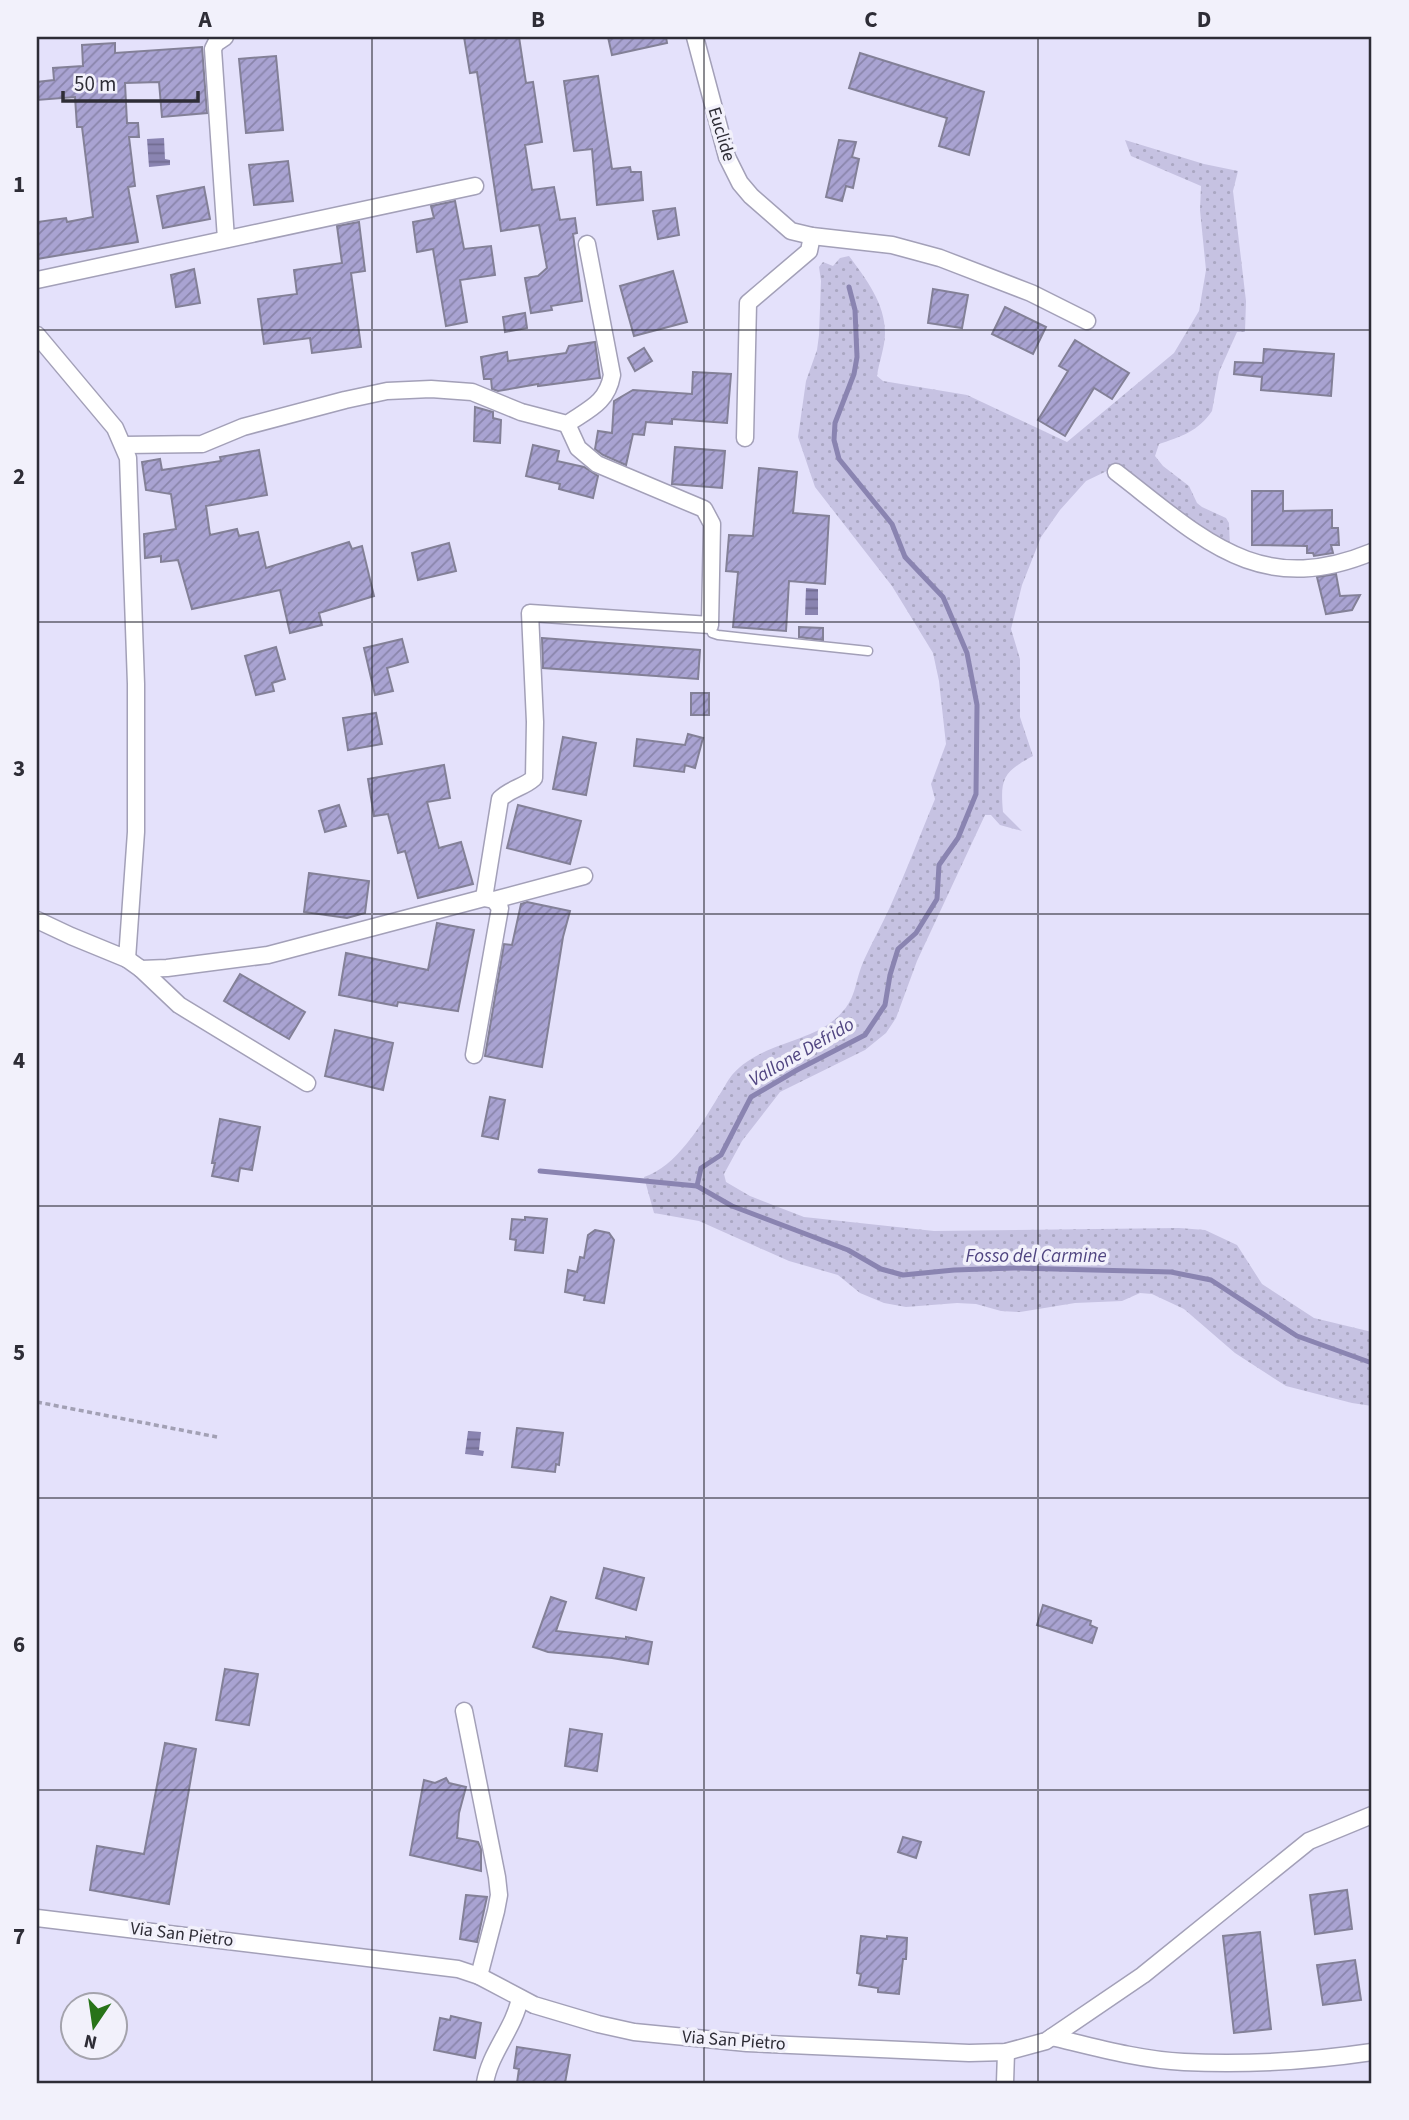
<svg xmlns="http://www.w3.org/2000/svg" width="1409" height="2120" font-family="'Source Sans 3',sans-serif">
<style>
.green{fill:url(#green-dots)}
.water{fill:url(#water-rules)}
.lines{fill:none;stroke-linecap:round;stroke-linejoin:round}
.stream{stroke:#8a84b1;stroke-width:5}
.building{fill:url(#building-hatch);stroke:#838097;stroke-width:2}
.lane-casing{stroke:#a3a0b8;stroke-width:11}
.street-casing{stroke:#a3a0b8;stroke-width:19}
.path{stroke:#a2a0b4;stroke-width:3.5;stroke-dasharray:5 3.5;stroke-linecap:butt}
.lane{stroke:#fff;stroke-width:8}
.street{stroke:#fff;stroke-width:16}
.grid{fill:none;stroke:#2e2d36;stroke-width:2;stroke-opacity:0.55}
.labels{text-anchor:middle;stroke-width:7;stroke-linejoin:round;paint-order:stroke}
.street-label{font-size:18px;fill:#2e2d36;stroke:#f2f1fb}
.water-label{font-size:19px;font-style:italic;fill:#504581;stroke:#f2f1fb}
.neatline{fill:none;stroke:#2e2d36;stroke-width:2.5}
.grid-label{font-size:23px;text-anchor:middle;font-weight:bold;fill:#2e2d36}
</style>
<defs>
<pattern id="green-dots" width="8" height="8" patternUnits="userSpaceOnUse" patternTransform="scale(1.75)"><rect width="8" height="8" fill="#c6c2e2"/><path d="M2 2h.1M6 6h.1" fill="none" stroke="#aaa7c2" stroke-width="1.8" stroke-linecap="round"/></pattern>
<pattern id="water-rules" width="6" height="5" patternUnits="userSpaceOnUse" patternTransform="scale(1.75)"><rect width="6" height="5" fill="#8a84b1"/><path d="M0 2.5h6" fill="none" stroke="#716c91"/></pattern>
<pattern id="building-hatch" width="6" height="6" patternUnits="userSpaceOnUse" patternTransform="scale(1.75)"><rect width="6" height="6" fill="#a9a3d2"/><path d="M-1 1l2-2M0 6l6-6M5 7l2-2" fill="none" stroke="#8a85ab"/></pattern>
</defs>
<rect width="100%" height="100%" fill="#e4e1fb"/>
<path class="green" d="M1125,140L1204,164L1238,171L1233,191L1246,301L1245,332H1237L1219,372L1212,411C1199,431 1180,437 1159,444L1155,456L1163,466L1189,486L1197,503L1202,507L1226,518L1229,523L1230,548L1111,469L1086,481L1060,510L1041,537L1022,585L1011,629L1020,659V717L1033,756C1003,772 1000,779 1003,812L1022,831L1000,825L991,815H985L917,961L896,1018L886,1033L865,1050L780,1092L742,1141L724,1174L726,1182L750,1196L804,1217L934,1231L1179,1228L1205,1230L1237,1245L1262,1284L1314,1318L1372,1332V1406L1352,1403L1286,1386L1235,1353L1184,1309L1152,1294L1140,1293L1122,1301L1075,1303L1020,1312L1001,1311L976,1304L957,1303L906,1307L884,1303L860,1293L838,1275L789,1261L699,1221L654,1213L644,1177C676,1167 701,1125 718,1097C723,1090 727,1081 732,1075C760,1043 807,1043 834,1020C858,1000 853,985 864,960C872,942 882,925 890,907C906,872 920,835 935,799L931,784L946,744L939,681L933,653L892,586L815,487L798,437L806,381L817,350L819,335L821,281L819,267L823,262L833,266L840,258L849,256C866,279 885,303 885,333C885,347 879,362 877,376L883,381L967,395L1067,442L1174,353L1199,311L1206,270L1200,210L1201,186L1131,156Z"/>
<g class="water">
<polygon points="164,138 165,159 170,160 170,165 149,167 147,139"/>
<polygon points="806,588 818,589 818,615 805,615"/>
<polygon points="468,1431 481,1432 479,1450 484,1451 483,1456 465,1454"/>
</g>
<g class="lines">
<g class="stream">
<polyline points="540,1171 697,1186 732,1206 848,1250 881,1269 903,1275 954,1270 1014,1268 1171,1272 1211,1280 1297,1336 1372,1363"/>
<polyline points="697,1186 701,1168 721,1155 751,1097 797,1070 865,1035 885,1005 890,975 898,949 916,933 937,899 939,865 958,838 976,794 977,705 967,653 943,597 905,557 892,524 839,459 834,440 835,423 854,374 857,357 855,310 849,287"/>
</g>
</g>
<g class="building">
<polygon points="464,37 519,37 526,83 533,82 542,142 525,145 532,190 554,187 560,220 575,218 577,233 573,234 582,301 551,306 552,310 531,313 525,278 538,276 547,268 539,225 501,231 477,72 470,73"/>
<polygon points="608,37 666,37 667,43 612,55"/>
<polygon points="115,43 115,53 202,47 207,113 162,117 159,82 125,83 127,123 138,123 139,137 129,137 135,186 128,187 138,242 37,259 37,222 66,218 67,222 93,217 82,127 77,127 75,97 37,100 37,82 54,80 53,68 83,66 82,45"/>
<polygon points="860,53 984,92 969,155 939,146 947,118 849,88"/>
<polygon points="276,56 283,130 246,133 239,59"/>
<polygon points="598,76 612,169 630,167 631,172 641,172 643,200 597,205 592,149 574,151 564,81"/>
<polygon points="839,140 856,142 852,157 859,159 853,188 846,186 842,201 826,197"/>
<polygon points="288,161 293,201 254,205 249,165"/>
<polygon points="204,187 210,219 163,228 157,196"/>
<polygon points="455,201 464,249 491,246 495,275 460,280 467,322 446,326 433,249 417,252 413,222 434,218 431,206"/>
<polygon points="675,208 679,235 658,239 653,211"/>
<polygon points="359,222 365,271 351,273 361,347 312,353 310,338 264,344 258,299 297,294 294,270 342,263 337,226"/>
<polygon points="194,269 200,303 176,307 171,275"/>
<polygon points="673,271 687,322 634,336 620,286"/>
<polygon points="933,289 968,295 962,328 928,323"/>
<polygon points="1005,307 1046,327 1033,354 992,334"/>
<polygon points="525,313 527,328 505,332 503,317"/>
<polygon points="1075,340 1129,373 1112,399 1094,388 1065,436 1038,420 1068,371 1059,366"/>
<polygon points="595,342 600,378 538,386 538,384 498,391 492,389 491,379 484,379 481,357 507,352 508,361 566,353 569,346"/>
<polygon points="644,348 652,361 635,371 628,358"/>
<polygon points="1264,349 1334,354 1331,396 1261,390 1262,377 1234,374 1235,362 1263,363"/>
<polygon points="693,372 731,374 727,423 672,419 672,424 646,422 644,435 633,434 626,465 603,455 595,449 598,431 612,433 614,401 633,390 692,394"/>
<polygon points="475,407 493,412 493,418 501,420 500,443 474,441"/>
<polygon points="533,445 559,451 557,461 584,467 598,476 593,498 559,489 560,484 526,476"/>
<polygon points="675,447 725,451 722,488 672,484"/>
<polygon points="259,450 267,495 206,506 210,535 237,529 239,536 258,532 266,568 349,542 352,549 362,546 374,596 319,613 322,625 290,633 280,590 192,609 178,560 161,562 161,556 145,558 144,534 176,529 171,494 146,490 142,462 160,459 162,470 221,461 220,457"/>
<polygon points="759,468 797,472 793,513 829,516 825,584 789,581 786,631 733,627 738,572 726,571 729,535 753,536"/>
<polygon points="1252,491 1283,491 1283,511 1332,510 1332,528 1338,528 1339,545 1331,545 1333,553 1314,556 1313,553 1307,553 1307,546 1252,545"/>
<polygon points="449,543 456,571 418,580 412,553"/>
<polygon points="1336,574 1340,596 1360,595 1352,610 1326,614 1317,577"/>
<polygon points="799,627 823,628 823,640 799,637"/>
<polygon points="542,638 700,650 698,679 543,668"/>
<polygon points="402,639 408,662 387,668 393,691 375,695 364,648"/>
<polygon points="276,647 285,679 272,683 274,691 256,695 245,656"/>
<rect x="691" y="693" width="18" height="22"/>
<polygon points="376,713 382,744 348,750 343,718"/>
<polygon points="688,734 703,738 695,768 685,765 684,772 634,766 637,739 685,745"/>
<polygon points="563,737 596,743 586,795 553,789"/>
<polygon points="444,765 450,798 427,802 439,848 461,842 473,884 418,898 405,851 398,853 388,814 374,816 368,779"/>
<polygon points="339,805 346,826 325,832 319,811"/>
<polygon points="518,805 581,821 570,864 507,848"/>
<polygon points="309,873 369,881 365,913 347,918 304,912"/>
<polygon points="527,902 570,911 563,937 542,1067 485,1056 504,944 512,945 521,904"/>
<polygon points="437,923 474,930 458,1011 398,1002 397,1006 339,995 346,953 428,970"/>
<polygon points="240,974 305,1012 289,1039 224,1001"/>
<polygon points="335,1030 393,1043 383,1090 325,1076"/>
<polygon points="490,1097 505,1100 498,1139 482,1136"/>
<polygon points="220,1119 260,1127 252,1170 240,1168 238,1181 212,1176 215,1163 212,1163"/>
<polygon points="525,1217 547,1219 543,1253 515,1250 516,1240 510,1239 512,1219 525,1220"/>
<polygon points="595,1230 609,1233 614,1240 604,1303 584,1300 585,1296 565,1292 568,1270 577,1272 580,1257 584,1258 588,1235"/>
<polygon points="517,1428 563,1433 559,1465 556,1464 555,1472 512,1467"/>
<polygon points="604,1568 644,1578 636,1610 596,1598"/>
<polygon points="551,1597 566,1602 556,1631 626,1639 626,1637 652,1642 648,1664 612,1658 548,1652 533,1647"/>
<polygon points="1043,1605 1091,1621 1090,1625 1097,1628 1092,1643 1037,1625"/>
<polygon points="225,1669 258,1674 249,1725 216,1720"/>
<polygon points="570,1729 602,1734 597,1771 565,1766"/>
<polygon points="165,1743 196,1749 169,1904 90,1890 97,1846 144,1854"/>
<polygon points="446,1778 449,1783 466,1787 459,1813 457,1838 478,1842 481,1849 481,1871 410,1855 424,1780 435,1783"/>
<polygon points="903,1837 921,1842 916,1858 898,1852"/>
<polygon points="1347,1890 1352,1929 1315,1934 1310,1895"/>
<polygon points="466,1895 487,1897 477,1942 460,1939"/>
<polygon points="1260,1932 1271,2029 1234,2033 1223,1936"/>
<polygon points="861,1936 887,1939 887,1936 907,1938 906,1959 903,1959 899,1994 878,1992 878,1988 859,1985 861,1974 857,1973"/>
<polygon points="1355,1960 1361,2000 1323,2005 1317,1965"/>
<polygon points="451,2016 481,2023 475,2058 434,2050 440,2018 450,2020"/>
<polygon points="517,2047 570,2055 565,2083 517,2083 519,2069 514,2068"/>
</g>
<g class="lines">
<defs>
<polyline id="lane" points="710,625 712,633 718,635 868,651"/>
<g id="street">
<polyline points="225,37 216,43 213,49 226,239"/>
<polyline points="695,37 727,157 740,183 751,196 791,231 812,236 892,245 940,258 1031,293 1087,321"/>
<polyline points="37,280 475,186"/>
<polyline points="37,335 115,428 128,458 136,684 136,832 127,959 71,936 37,920"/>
<polyline points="745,438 748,303 809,251 812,236"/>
<path d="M124,445L202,444L243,427L345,400L387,391L431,389L472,392L521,412L567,424C589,409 607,403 612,375L587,244"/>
<path d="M1116,472C1202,538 1258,599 1372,552"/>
<path d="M484,898L500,799C511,788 523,788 534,778L535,722L530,613L710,625L712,524L704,509L597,464L578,448L567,424"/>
<polyline points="494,900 584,876"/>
<polyline points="127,959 141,969 167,968 268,955 484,898 494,900 500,908 474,1055"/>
<polyline points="141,969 179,1005 307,1083"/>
<polyline points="464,1711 497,1877 499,1895 496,1911 479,1976"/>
<polyline points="37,1918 458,1969 479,1976 534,2005 598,2024 634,2032 747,2043 969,2053 1006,2052 1046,2041 1143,1975 1309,1841 1372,1815"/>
<path d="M1052,2037C1094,2047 1140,2060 1184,2062C1246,2065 1311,2061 1372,2052"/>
<path d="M485,2083C490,2052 514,2029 520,1998"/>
<polyline points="1005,2083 1006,2052"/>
</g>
</defs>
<use href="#lane" class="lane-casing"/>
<use href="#street" class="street-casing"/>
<polyline class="path" points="37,1402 217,1437"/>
<use href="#lane" class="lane"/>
<use href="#street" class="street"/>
</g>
<path class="grid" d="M372,37V2083M704,37V2083M1038,37V2083M37,330H1372M37,622H1372M37,914H1372M37,1206H1372M37,1498H1372M37,1790H1372"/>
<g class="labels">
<g class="street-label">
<text transform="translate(722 134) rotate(73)" y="6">Euclide</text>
<text transform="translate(182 1934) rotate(7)" y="6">Via San Pietro</text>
<text transform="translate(734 2040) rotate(4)" y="6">Via San Pietro</text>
</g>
<g class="water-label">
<text transform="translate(801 1051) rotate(-30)" y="7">Vallone Defrido</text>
<text x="1036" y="1262">Fosso del Carmine</text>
</g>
</g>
<rect width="1409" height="2120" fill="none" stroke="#f2f1fb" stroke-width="77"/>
<g transform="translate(94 2026) rotate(193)"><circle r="33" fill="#f2f1fb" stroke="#a4a3ac" stroke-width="2"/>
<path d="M0-5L12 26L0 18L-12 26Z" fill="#287318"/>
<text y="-10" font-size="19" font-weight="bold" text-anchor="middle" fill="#2e2d36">N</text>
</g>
<path d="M63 91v10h135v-10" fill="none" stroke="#2e2d36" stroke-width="3.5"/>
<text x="74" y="91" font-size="21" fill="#2e2d36" stroke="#f2f1fb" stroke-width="5" paint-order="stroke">50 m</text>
<rect x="38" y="38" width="1332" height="2044" class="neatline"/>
<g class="grid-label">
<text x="205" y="27">A</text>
<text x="538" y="27">B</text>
<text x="871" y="27">C</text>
<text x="1204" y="27">D</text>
<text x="19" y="192">1</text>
<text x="19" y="484">2</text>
<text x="19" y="776">3</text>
<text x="19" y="1068">4</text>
<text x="19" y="1360">5</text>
<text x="19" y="1652">6</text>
<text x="19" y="1944">7</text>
</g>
</svg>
